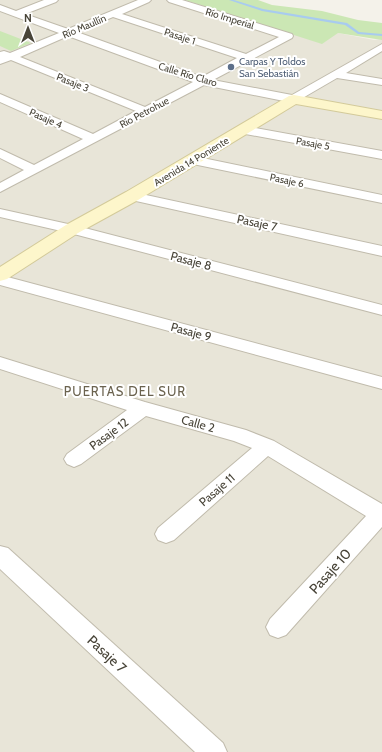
<svg xmlns="http://www.w3.org/2000/svg" width="382" height="752" font-family="Cabin,sans-serif">
<style>
.residential{fill:#e8e5d8}
.green{fill:#cbe7b4}
.lines{fill:none;stroke-linecap:round;stroke-linejoin:round}
.stream{fill:#a8cbef;fill-rule:evenodd}
.street-casing{stroke:#c0bbac;stroke-width:2}
.secondary-casing{stroke:#d3ca9a;stroke-width:2}
.street{fill:#fff;fill-rule:evenodd}
.secondary{fill:#fdf6cb;fill-rule:evenodd}
.service-dot{fill:#5c6f8a;stroke:#fff;stroke-width:1.5}
.labels{text-anchor:middle;stroke-width:4;stroke-linejoin:round;paint-order:stroke}
.far-street-label{font-size:10px;fill:#484438;stroke:#fff}
.far-service-label{font-size:10px;fill:#4e5e75;stroke:#fff;text-anchor:start}
.street-label{font-size:12px;fill:#484438;stroke:#fff}
.neighbourhood-label{font-size:13px;letter-spacing:1px;fill:#6b634f;stroke:#fff}
.near-street-label{font-size:14px;fill:#484438;stroke:#fff}
</style>
<rect width="100%" height="100%" fill="#f4f2ea"/>
<polygon class="residential" points="0,0 222,0 338,33 374,40 382,39 382,752 0,752"/>
<g class="green">
<polygon points="185,0 258,0 272,5 322,11 358,20 382,23 382,40 338,33 322,44"/>
<polygon points="0,31 31,43 11,51 0,46"/>
</g>
<g class="lines">
<polygon class="stream" points="229,0 234,0 263,9 347,23 359,32 382,34 382,36 358,34 345,25 262,11"/>
<defs>
<g id="street">
<path d="M44,0H58L56,2L25,14L68,29L138,0H151L149,2L122,14L246,54L279,37L169,2L167,0H182L292,34L293,36L292,38L213,80L292,95L382,44V51L346,73L382,79V85L337,78L294,103L204,85L0,192V183L24,170L0,158V149L34,165L83,139L0,102V94L93,134L136,111L11,60L0,64V52L4,51L10,53L59,33L0,11V5L16,11ZM113,17L237,58L202,77L77,32ZM68,36L193,82L145,107L20,57Z"/>
<polygon points="244,126 382,151 382,159 240,133 238,130 240,127"/>
<polygon points="193,156 382,195 382,203 188,163 186,160 188,157"/>
<polygon points="132,192 382,246 382,256 127,199 125,196 127,193"/>
<polygon points="0,209 77,226 382,305 382,315 70,233 0,217"/>
<polygon points="0,275 382,377 382,389 0,285"/>
<polygon points="0,357 145,402 246,430 274,441 382,504 382,527 286,635 278,638 270,635 266,627 270,619 366,516 268,456 174,540 166,543 158,540 155,534 158,528 252,448 234,441 146,416 81,464 74,467 67,464 64,459 67,454 127,410 0,369"/>
<polygon points="0,546 8,548 223,743 227,752 195,752 0,569"/>
</g>
<polygon id="secondary" points="294,95 382,111 382,119 296,104 138,200 78,233 7,279 0,281 0,267 66,225 126,192 289,96"/>
</defs>
<use href="#street" class="street-casing"/>
<use href="#secondary" class="secondary-casing"/>
<use href="#street" class="street"/>
<use href="#secondary" class="secondary"/>
</g>
<circle class="service-dot" cx="231" cy="67" r="4"/>
<g class="labels">
<g class="far-street-label">
<text transform="translate(230 18) rotate(17)" y="4">Río Imperial</text>
<text transform="translate(84 26) rotate(-23)" y="4">Río Maullín</text>
<text transform="translate(180 36) rotate(18)" y="4">Pasaje 1</text>
<text transform="translate(188 74) rotate(17)" y="4">Calle Río Claro</text>
<text transform="translate(73 82) rotate(22)" y="4">Pasaje 3</text>
<text transform="translate(144 112) rotate(-28)" y="4">Río Petrohue</text>
<text transform="translate(46 118) rotate(24)" y="4">Pasaje 4</text>
<text transform="translate(313 143) rotate(10)" y="4">Pasaje 5</text>
<text transform="translate(191 161) rotate(-31)" y="4">Avenida 14 Poniente</text>
<text transform="translate(287 180) rotate(12)" y="4">Pasaje 6</text>
</g>
<g class="far-service-label">
<text x="239" y="65">Carpas Y Toldos<tspan x="239" dy="12">San Sebastián</tspan></text>
</g>
<g class="street-label">
<text transform="translate(257 223) rotate(12)" y="4">Pasaje 7</text>
<text transform="translate(191 261) rotate(15)" y="4">Pasaje 8</text>
<text transform="translate(191 332) rotate(15)" y="4">Pasaje 9</text>
<text transform="translate(198 424) rotate(16)" y="4">Calle 2</text>
<text transform="translate(109 434) rotate(-36)" y="4">Pasaje 12</text>
<text transform="translate(217 490) rotate(-41)" y="4">Pasaje 11</text>
</g>
<g class="neighbourhood-label">
<text x="125" y="396">PUERTAS DEL SUR</text>
</g>
<g class="near-street-label">
<text transform="translate(330 571) rotate(-48)" y="5">Pasaje 10</text>
<text transform="translate(107 654) rotate(43)" y="5">Pasaje 7</text>
</g>
</g>
<g transform="translate(28 28)" stroke="#ffffff" stroke-width="3" paint-order="stroke">
<path d="M0-3L7 15L0 10L-7 15Z" fill="#484438"/>
<text y="-6" font-size="11" font-weight="bold" text-anchor="middle" fill="#484438">N</text>
</g>
</svg>
